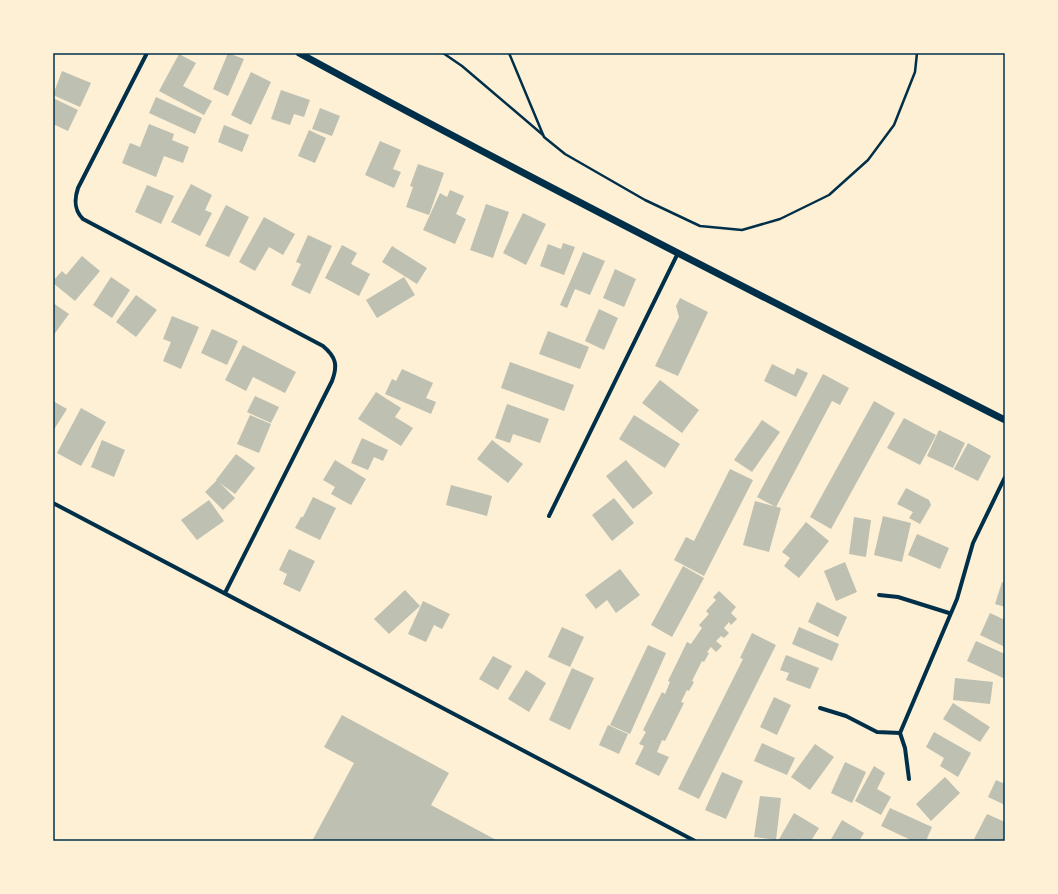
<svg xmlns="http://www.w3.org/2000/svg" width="1058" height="894" font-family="'Titillium Web',sans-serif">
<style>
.building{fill:#bec0b2}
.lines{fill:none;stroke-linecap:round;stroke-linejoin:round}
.path{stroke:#003049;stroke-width:2.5}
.minor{stroke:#003049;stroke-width:4}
.tertiary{stroke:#003049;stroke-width:7}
.neatline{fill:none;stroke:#003049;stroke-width:1.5}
</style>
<rect width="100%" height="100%" fill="#fdf0d5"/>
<g class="building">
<polygon points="228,53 244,59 228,96 213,89"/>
<polygon points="179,54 196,63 183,86 212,101 204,115 159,91"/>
<polygon points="62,71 91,83 80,107 53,95"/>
<polygon points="251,72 271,82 251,125 231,115"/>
<polygon points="281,90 310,100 304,117 294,114 290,125 271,119"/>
<polygon points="156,97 202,118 195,134 149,113"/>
<polygon points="53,98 78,110 68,131 53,124"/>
<polygon points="320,108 340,116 332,136 312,129"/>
<polygon points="149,124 174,134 172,140 189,147 183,163 164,156 156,177 122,163 130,143 140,147"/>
<polygon points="224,125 249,135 242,152 218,142"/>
<polygon points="309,130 326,138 315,163 298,156"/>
<polygon points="380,141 401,150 393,169 401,172 394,188 365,175"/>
<polygon points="418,164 444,173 429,215 406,207 413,187 410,186"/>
<polygon points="191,184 212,195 205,210 212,213 200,236 171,222"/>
<polygon points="147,185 174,196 161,224 135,212"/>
<polygon points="450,190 464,196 456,214 466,219 455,244 423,230 440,193 447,197"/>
<polygon points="486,204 509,212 493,258 470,250"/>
<polygon points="226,205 249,217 229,257 205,246"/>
<polygon points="523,213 546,224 526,265 503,253"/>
<polygon points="264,217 295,234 283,255 269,247 255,271 239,262"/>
<polygon points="308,235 332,246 310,294 291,285 301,264 296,262"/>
<polygon points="563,243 575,247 564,275 540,266 548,244 561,249"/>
<polygon points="342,245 357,253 351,264 370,274 359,296 325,278"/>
<polygon points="392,246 427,268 417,284 382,262"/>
<polygon points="583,252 605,261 590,295 575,289 567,308 560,305"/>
<polygon points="82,256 100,271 75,301 53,283 53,281 62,271 66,275"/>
<polygon points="615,269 636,279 624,307 603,298"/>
<polygon points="111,277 130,290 112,318 93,305"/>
<polygon points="404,277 415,295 377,318 366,300"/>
<polygon points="136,295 157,310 136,337 116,322"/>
<polygon points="680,298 708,312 678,376 655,366 679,317 676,306"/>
<polygon points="53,303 69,314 53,336"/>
<polygon points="599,309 618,318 604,350 585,341"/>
<polygon points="172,316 199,327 181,369 163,361 171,342 163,339"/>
<polygon points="212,329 238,341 227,365 201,353"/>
<polygon points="548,331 589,347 580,369 539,354"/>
<polygon points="243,345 296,372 285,393 253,377 246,391 225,380"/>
<polygon points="510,362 574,385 564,411 501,388"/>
<polygon points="772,364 794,375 797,368 808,373 796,397 764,381"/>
<polygon points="402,369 433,383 426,398 436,402 431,414 385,394 392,379 396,381"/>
<polygon points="823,374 849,388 840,405 832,401 776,507 757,497"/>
<polygon points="660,380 699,410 682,433 642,403"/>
<polygon points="376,392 401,408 395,417 413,428 401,446 358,419"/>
<polygon points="255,396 279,407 271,423 247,412"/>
<polygon points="53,401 67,409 53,431"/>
<polygon points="874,401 895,413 831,529 810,517"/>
<polygon points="507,404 549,419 540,443 513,434 510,443 495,438"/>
<polygon points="81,408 106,422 81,466 57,453"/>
<polygon points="250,415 271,424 259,453 237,444"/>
<polygon points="634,415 680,444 665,468 619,439"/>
<polygon points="904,418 936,435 920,465 887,448"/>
<polygon points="762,420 780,432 752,472 734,460"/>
<polygon points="939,430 965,443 953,468 927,456"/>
<polygon points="362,438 388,450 383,461 374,457 368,470 351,463"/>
<polygon points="102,440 125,450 114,477 91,467"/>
<polygon points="492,440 523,464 508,483 477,459"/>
<polygon points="968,443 991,456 978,481 954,469"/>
<polygon points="236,454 255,468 235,494 216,480"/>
<polygon points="335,460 366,479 351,505 331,494 335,487 323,480"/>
<polygon points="626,460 653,493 633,509 606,476"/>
<polygon points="730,469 753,480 704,576 674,560 686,537 694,541"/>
<polygon points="217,480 235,498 223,510 205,492"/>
<polygon points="451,485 492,496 487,516 446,505"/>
<polygon points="906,488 929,500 931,505 920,524 909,518 913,512 897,504"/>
<polygon points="313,497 336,508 320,540 295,528 301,517 303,517"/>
<polygon points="614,498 634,523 612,541 592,515"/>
<polygon points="209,500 224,521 197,540 181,520"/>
<polygon points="755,501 781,508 769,552 743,545"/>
<polygon points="883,516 911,523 902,562 874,555"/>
<polygon points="854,517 871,520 866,557 849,554"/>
<polygon points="806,522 829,541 799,578 784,566 790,558 782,552"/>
<polygon points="917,534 949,548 940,569 908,555"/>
<polygon points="289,549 315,561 300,592 283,584 287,574 279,570"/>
<polygon points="845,562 857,592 836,601 824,571"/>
<polygon points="683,566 704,578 672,637 651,625"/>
<polygon points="620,569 640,595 616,613 607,600 596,609 585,595"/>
<polygon points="1002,582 1005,583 1005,607 995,604"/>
<polygon points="405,590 420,606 389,634 374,619"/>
<polygon points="719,591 736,607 731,613 737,619 731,625 729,622 724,628 729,633 724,638 721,636 716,641 722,646 716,652 711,647 707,652 709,653 704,662 702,661 692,681 694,682 689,691 687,690 681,702 684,703 665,741 662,740 657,752 669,757 659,776 635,764 644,746 639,744 646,732 643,730 662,692 665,694 670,682 668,681 687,642 691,644 702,628 699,625 709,614 706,611 716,600 713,597"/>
<polygon points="423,601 450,614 442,629 434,625 426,642 408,634"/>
<polygon points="817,602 847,617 838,637 808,622"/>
<polygon points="990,613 1005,620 1005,647 980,635"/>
<polygon points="562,627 584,637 570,667 548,657"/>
<polygon points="799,627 839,644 832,661 792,644"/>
<polygon points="752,633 776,645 699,799 678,789 743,659 740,658"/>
<polygon points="976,641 1005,654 1005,674 1003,678 967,661"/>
<polygon points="648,645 666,653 630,734 610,725"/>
<polygon points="786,655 819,668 810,689 786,680 789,673 780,670"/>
<polygon points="493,656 512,666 498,690 479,679"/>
<polygon points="572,668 594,678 570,730 549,720"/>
<polygon points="526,670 546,683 529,712 508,699"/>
<polygon points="955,678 993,682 990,704 953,700"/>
<polygon points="774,697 791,705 777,735 760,727"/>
<polygon points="953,703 990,727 980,742 943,719"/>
<polygon points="342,715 449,773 431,805 498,841 312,841 354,763 324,747"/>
<polygon points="608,725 628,734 619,754 599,745"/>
<polygon points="934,732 971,753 958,777 940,766 944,758 926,747"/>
<polygon points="762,743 795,758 787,775 754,761"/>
<polygon points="815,744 834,757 810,790 791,777"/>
<polygon points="845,762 866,772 852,803 831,793"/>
<polygon points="874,766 885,773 877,789 891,797 881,815 855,801"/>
<polygon points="722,772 743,781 726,819 705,810"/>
<polygon points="945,777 960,793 931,821 916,804"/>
<polygon points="996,780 1005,784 1005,805 988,797"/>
<polygon points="760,796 781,798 776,840 754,837"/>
<polygon points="890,808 932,827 926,841 913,841 881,826"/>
<polygon points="794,813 819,828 811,841 802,841 798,839 797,841 778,841"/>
<polygon points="987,814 1005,822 1005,841 977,841 974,839"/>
<polygon points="842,820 864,833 859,841 830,841"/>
</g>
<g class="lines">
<g class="path">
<polyline points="443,53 462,66 543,135"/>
<polyline points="509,53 544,137 565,154 645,200 700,226 742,230 780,219 829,195 868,160 894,125 915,72 917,53"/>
</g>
<g class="minor">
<path d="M147,53L78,188C74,200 74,210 83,219L323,346C336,357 338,365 332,381L225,593"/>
<polyline points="53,503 695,841"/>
<polyline points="549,516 678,253"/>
<polyline points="879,595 898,597 949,613"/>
<polyline points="820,708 846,716 877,732 900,733"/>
<polyline points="909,779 905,748 900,733 957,599 973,543 1005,477"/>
</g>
<path class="tertiary" d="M299,53C532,180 769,300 1005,420"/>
</g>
<rect width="1058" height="894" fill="none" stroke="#fdf0d5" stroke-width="108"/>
<rect x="54" y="54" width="950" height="786" class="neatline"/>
</svg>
